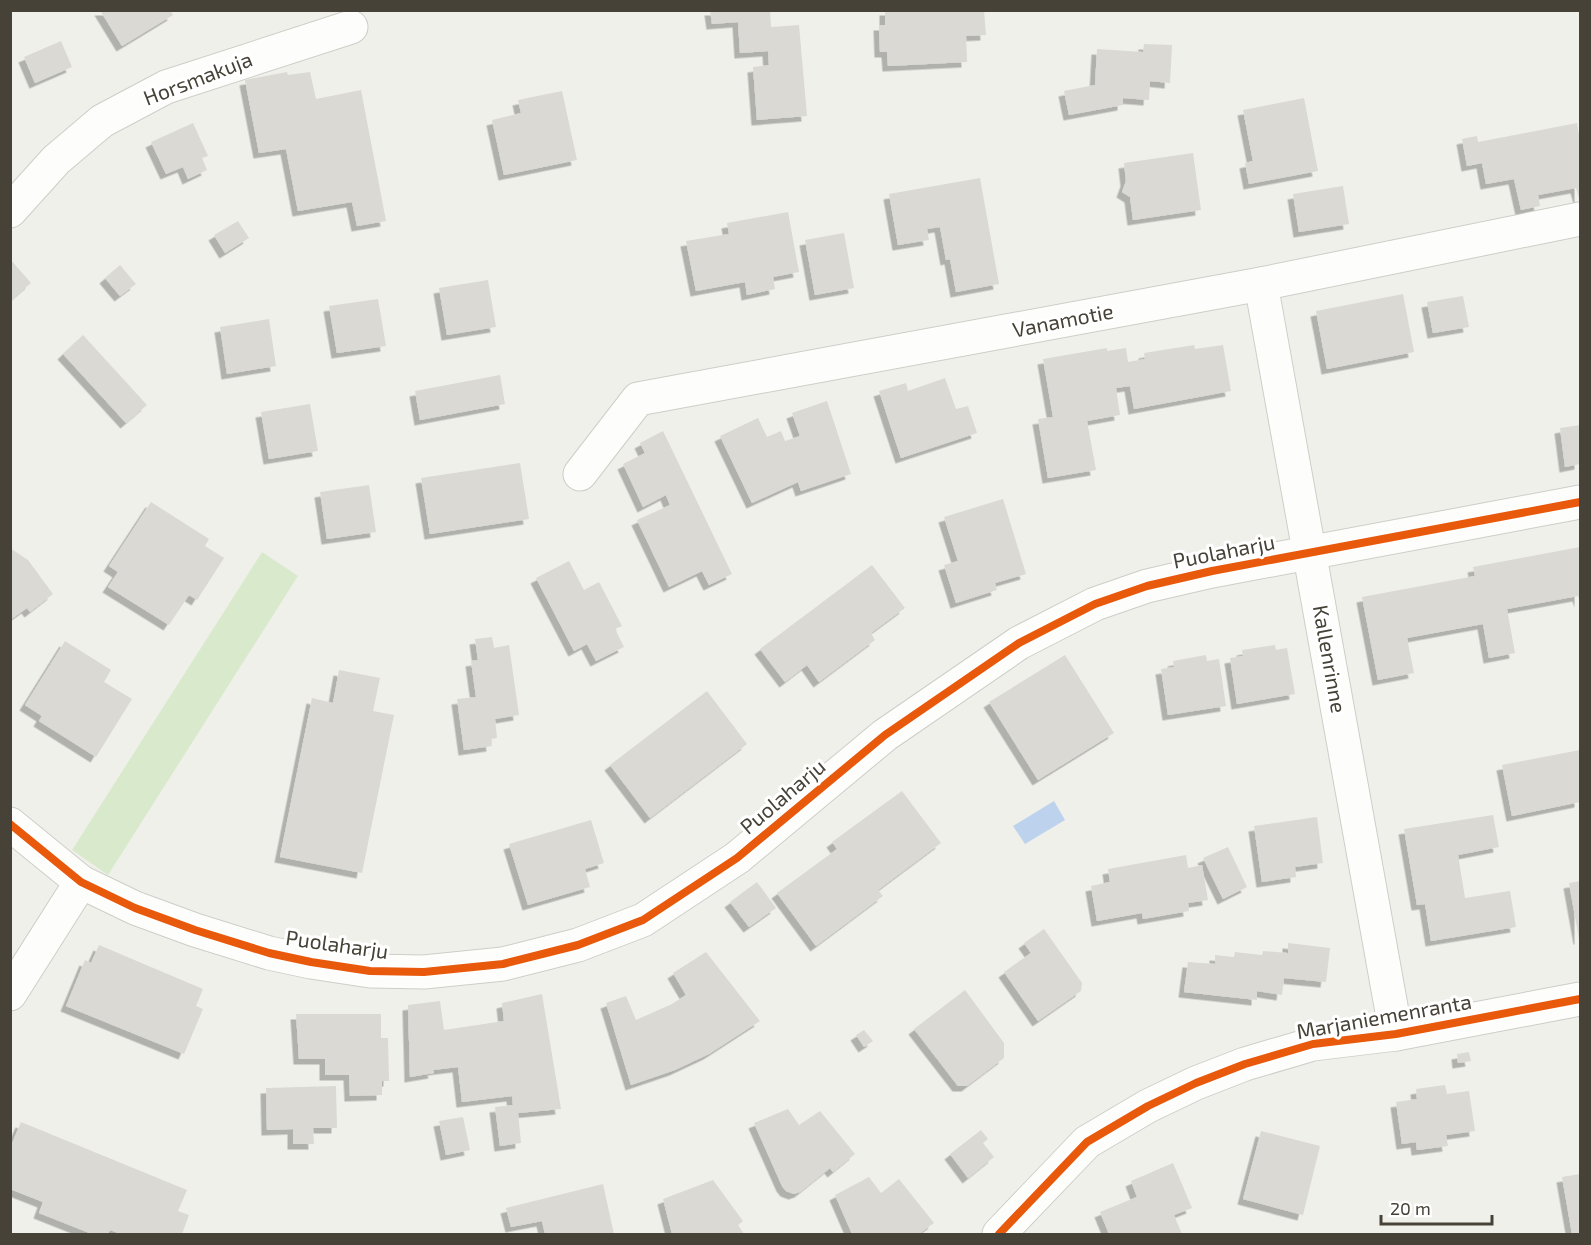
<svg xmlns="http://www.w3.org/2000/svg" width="1591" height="1245" font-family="'Exo 2',sans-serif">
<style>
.green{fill:#d9eacc}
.water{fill:#bdd2ec}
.building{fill:#dad9d3;filter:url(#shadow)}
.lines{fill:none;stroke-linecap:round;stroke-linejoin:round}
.street-casing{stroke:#cecdc8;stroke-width:35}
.street{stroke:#fdfdfc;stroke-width:33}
.cycleway-casing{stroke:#fff;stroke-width:11}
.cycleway{stroke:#e8590c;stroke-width:8}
.labels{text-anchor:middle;stroke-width:6;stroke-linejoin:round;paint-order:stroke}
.street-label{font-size:21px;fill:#464237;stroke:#fff}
</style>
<defs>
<filter id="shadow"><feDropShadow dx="-5.5" dy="5.5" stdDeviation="0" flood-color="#0004"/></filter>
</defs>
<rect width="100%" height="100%" fill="#f0f0eb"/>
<polygon class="green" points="262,552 298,576 108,875 72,850"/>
<polygon class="water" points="1054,801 1065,820 1025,844 1013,826"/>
<g class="building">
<polygon points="100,10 170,10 173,15 122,46"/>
<polygon points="710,10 770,10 771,27 799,25 807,116 757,120 753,67 769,65 768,51 740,53 738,22 712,24"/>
<polygon points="885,10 984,10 986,35 966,36 967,62 888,66 887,52 880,52 879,25 885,25"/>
<polygon points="61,41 72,67 35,83 24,57"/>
<polygon points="1144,44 1172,45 1170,83 1150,81 1149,100 1123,98 1123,105 1069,115 1064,91 1095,85 1097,49 1143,52"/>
<polygon points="287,72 288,75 310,72 316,99 361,90 386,221 357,226 352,202 298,211 286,149 259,153 245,80"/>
<polygon points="562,91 577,160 504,175 492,120 521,113 518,100"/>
<polygon points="1304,98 1318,171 1249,184 1245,163 1253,161 1243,110"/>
<polygon points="193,123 208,156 202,158 207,170 188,179 183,167 166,174 151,142"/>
<polygon points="1577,123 1580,142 1580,198 1579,198 1576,188 1538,195 1540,206 1521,210 1514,179 1486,184 1482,163 1467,166 1462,139 1477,136 1478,142"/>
<polygon points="1193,153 1201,210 1133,220 1130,197 1122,192 1126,181 1124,163"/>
<polygon points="980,178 999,284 956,292 950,259 946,260 940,227 927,229 929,240 898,245 889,194"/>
<polygon points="1343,186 1349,224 1299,232 1293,194"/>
<polygon points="788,212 799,272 773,277 775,289 747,295 745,282 696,291 686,241 729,234 727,223"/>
<polygon points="238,221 249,238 225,253 214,235"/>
<polygon points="844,233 854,288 815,295 805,240"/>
<polygon points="10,259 31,283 10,301"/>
<polygon points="120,265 136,284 120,296 105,278"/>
<polygon points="488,280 496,327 447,335 439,288"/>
<polygon points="1403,294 1414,352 1327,369 1316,311"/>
<polygon points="1463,296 1469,327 1433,333 1427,302"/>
<polygon points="378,299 386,346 337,353 329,306"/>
<polygon points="269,319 276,366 227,374 220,327"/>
<polygon points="83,335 147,405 126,423 63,354"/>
<polygon points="1194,345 1195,349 1223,345 1231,391 1134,409 1130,386 1116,388 1120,415 1087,421 1096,470 1048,478 1038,419 1053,417 1043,359 1107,348 1107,351 1126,348 1128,362 1145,359 1144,353"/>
<polygon points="500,375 505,404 420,420 415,391"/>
<polygon points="945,378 956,409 968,406 977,433 901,458 879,391 906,383 908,391"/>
<polygon points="827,401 851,474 801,491 798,482 752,503 720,436 758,418 767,437 781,431 785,441 800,436 792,413"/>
<polygon points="310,404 318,451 269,459 261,412"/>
<polygon points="1580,425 1580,464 1565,467 1560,428"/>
<polygon points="663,431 732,574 709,585 702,571 669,587 637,520 670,505 666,495 643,507 623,464 645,453 640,443"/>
<polygon points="520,463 529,519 430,534 421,478"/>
<polygon points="369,485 376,532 327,539 320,492"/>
<polygon points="1003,499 1026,574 995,583 997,590 956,603 944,565 958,561 944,517"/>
<polygon points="151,502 209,539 205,546 224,558 197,600 189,595 169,625 108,587 118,572 109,566"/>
<polygon points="1580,547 1580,602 1578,596 1507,609 1515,653 1489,658 1483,624 1407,638 1414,673 1378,680 1362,597 1475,576 1473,567"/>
<polygon points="10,548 28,560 53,594 30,612 27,608 10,620"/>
<polygon points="569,561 584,590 599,582 622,626 615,629 624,647 596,661 587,644 574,651 536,578"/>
<polygon points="872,565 905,608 871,633 875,640 819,682 807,665 785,682 760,649"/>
<polygon points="492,637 494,648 509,645 519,715 495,719 497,738 491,739 492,746 464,750 457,699 476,697 471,661 478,660 475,639"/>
<polygon points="65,641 111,670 104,682 132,699 96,757 39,721 42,716 25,705"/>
<polygon points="1275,645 1276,650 1287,648 1295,694 1237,704 1230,658 1243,656 1242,650"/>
<polygon points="1065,655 1114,733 1038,780 989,702"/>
<polygon points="1206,655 1207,661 1219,659 1226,706 1168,715 1161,669 1174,667 1173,661"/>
<polygon points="339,670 380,678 373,711 394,715 362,873 280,857 312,698 333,703"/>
<polygon points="707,691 747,744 650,818 610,765"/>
<polygon points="1580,750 1580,802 1512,816 1502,765"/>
<polygon points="902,791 941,843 878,890 883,896 816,946 777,893 837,849 832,842"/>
<polygon points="1493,815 1499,847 1458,855 1465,898 1510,891 1516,927 1431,941 1425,904 1417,905 1404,829"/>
<polygon points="1317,817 1323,863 1295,867 1296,877 1262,882 1254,826"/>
<polygon points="591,820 604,863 585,869 590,887 528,905 509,844"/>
<polygon points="1228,847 1247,887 1223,899 1203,858"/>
<polygon points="1186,855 1188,868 1202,865 1208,900 1188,903 1189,911 1143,919 1142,913 1097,921 1091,886 1110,882 1108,869"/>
<polygon points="1580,881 1580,939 1579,939 1569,883"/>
<polygon points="757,882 776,908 749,927 730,902"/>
<polygon points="1044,929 1082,983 1081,991 1038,1021 1004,972 1031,953 1024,943"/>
<polygon points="1288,943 1330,948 1326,982 1284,978 1282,995 1257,991 1257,1000 1184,992 1188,962 1215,964 1215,955 1234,957 1235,952 1262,955 1263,951 1288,953"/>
<polygon points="99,945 203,989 196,1006 203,1009 184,1054 66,1006 85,960 91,963"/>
<polygon points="706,952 760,1021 709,1054 675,1070 631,1085 606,1003 626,996 636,1020 672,1004 686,995 673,973"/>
<polygon points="965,990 1004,1043 1004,1058 967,1086 958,1086 914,1029"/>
<polygon points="542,994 561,1109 518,1113 521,1143 500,1146 495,1107 513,1105 512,1096 462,1102 458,1067 433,1070 434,1073 410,1077 408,1005 440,1001 444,1030 504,1021 502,1003"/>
<polygon points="296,1014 381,1014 381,1038 388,1038 389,1081 382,1081 382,1095 350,1096 349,1075 325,1075 325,1059 299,1059"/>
<polygon points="864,1030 873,1041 864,1047 856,1035"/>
<polygon points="1469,1052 1471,1061 1458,1063 1457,1054"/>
<polygon points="1445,1085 1447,1094 1469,1091 1475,1131 1446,1135 1448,1146 1417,1150 1416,1142 1402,1144 1396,1102 1417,1099 1416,1089"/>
<polygon points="336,1086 337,1128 313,1128 314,1144 293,1144 293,1129 267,1130 266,1088"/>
<polygon points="788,1109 799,1125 820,1111 855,1154 833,1172 830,1168 800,1192 794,1194 786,1191 782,1186 754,1123"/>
<polygon points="463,1117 470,1150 446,1155 439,1121"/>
<polygon points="21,1122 187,1190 178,1211 189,1215 182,1234 121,1234 110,1230 108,1234 92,1234 39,1213 43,1202 10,1189 10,1148"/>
<polygon points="981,1130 988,1139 983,1143 994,1157 968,1178 950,1154"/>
<polygon points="1261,1131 1320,1146 1303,1215 1243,1199"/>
<polygon points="1173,1163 1192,1208 1174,1215 1182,1234 1109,1234 1100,1212 1137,1197 1131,1181"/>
<polygon points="1580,1174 1580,1234 1572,1234 1562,1177"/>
<polygon points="869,1177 881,1193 899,1179 934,1223 919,1234 852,1234 835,1195"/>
<polygon points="713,1180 743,1221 738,1225 744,1234 672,1234 663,1199"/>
<polygon points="603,1184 614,1234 545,1234 542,1221 511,1227 506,1208"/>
</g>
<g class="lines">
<defs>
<g id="street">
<polyline points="10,211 56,160 102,121 166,87 351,27"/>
<polyline points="1261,284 1396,1034"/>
<polyline points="580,474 638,399 1261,284 1580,219"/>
<polyline points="10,824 81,882 135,908 195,930 269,953 311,962 370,971 424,972 503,964 578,945 643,920 737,858 885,735 1019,643 1095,604 1147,586 1212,571 1580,502"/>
<polyline points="10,994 81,882"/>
<polyline points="999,1234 1087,1142 1148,1106 1196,1083 1245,1064 1313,1044 1396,1034 1580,999"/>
</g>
</defs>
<use href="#street" class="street-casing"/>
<use href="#street" class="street"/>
<defs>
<g id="cycleway">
<polyline points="10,824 81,882 135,908 195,930 269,953 311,962 370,971 424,972 503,964 578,945 643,920 737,858 885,735 1019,643 1095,604 1147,586 1212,571 1580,502"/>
<polyline points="999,1234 1087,1142 1148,1106 1196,1083 1245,1064 1313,1044 1396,1034 1580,999"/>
</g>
</defs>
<use href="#cycleway" class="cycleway-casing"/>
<use href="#cycleway" class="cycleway"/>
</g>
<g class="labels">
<g class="street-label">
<text transform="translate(198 79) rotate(-21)" y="7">Horsmakuja</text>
<text transform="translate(1063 321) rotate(-11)" y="7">Vanamotie</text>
<text transform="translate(1224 552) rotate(-11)" y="7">Puolaharju</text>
<text transform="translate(1329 659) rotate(80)" y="7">Kallenrinne</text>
<text transform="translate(783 797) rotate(-40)" y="7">Puolaharju</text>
<text transform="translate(337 945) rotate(8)" y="7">Puolaharju</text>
<text transform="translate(1384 1017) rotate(-10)" y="7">Marjaniemenranta</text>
</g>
</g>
<rect width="1591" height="1245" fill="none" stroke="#464237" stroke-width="24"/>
<path d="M1381 1215v9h111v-9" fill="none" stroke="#464237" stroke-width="3"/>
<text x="1390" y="1215" font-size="18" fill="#464237" stroke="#ffffff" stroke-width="4.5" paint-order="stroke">20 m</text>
</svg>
